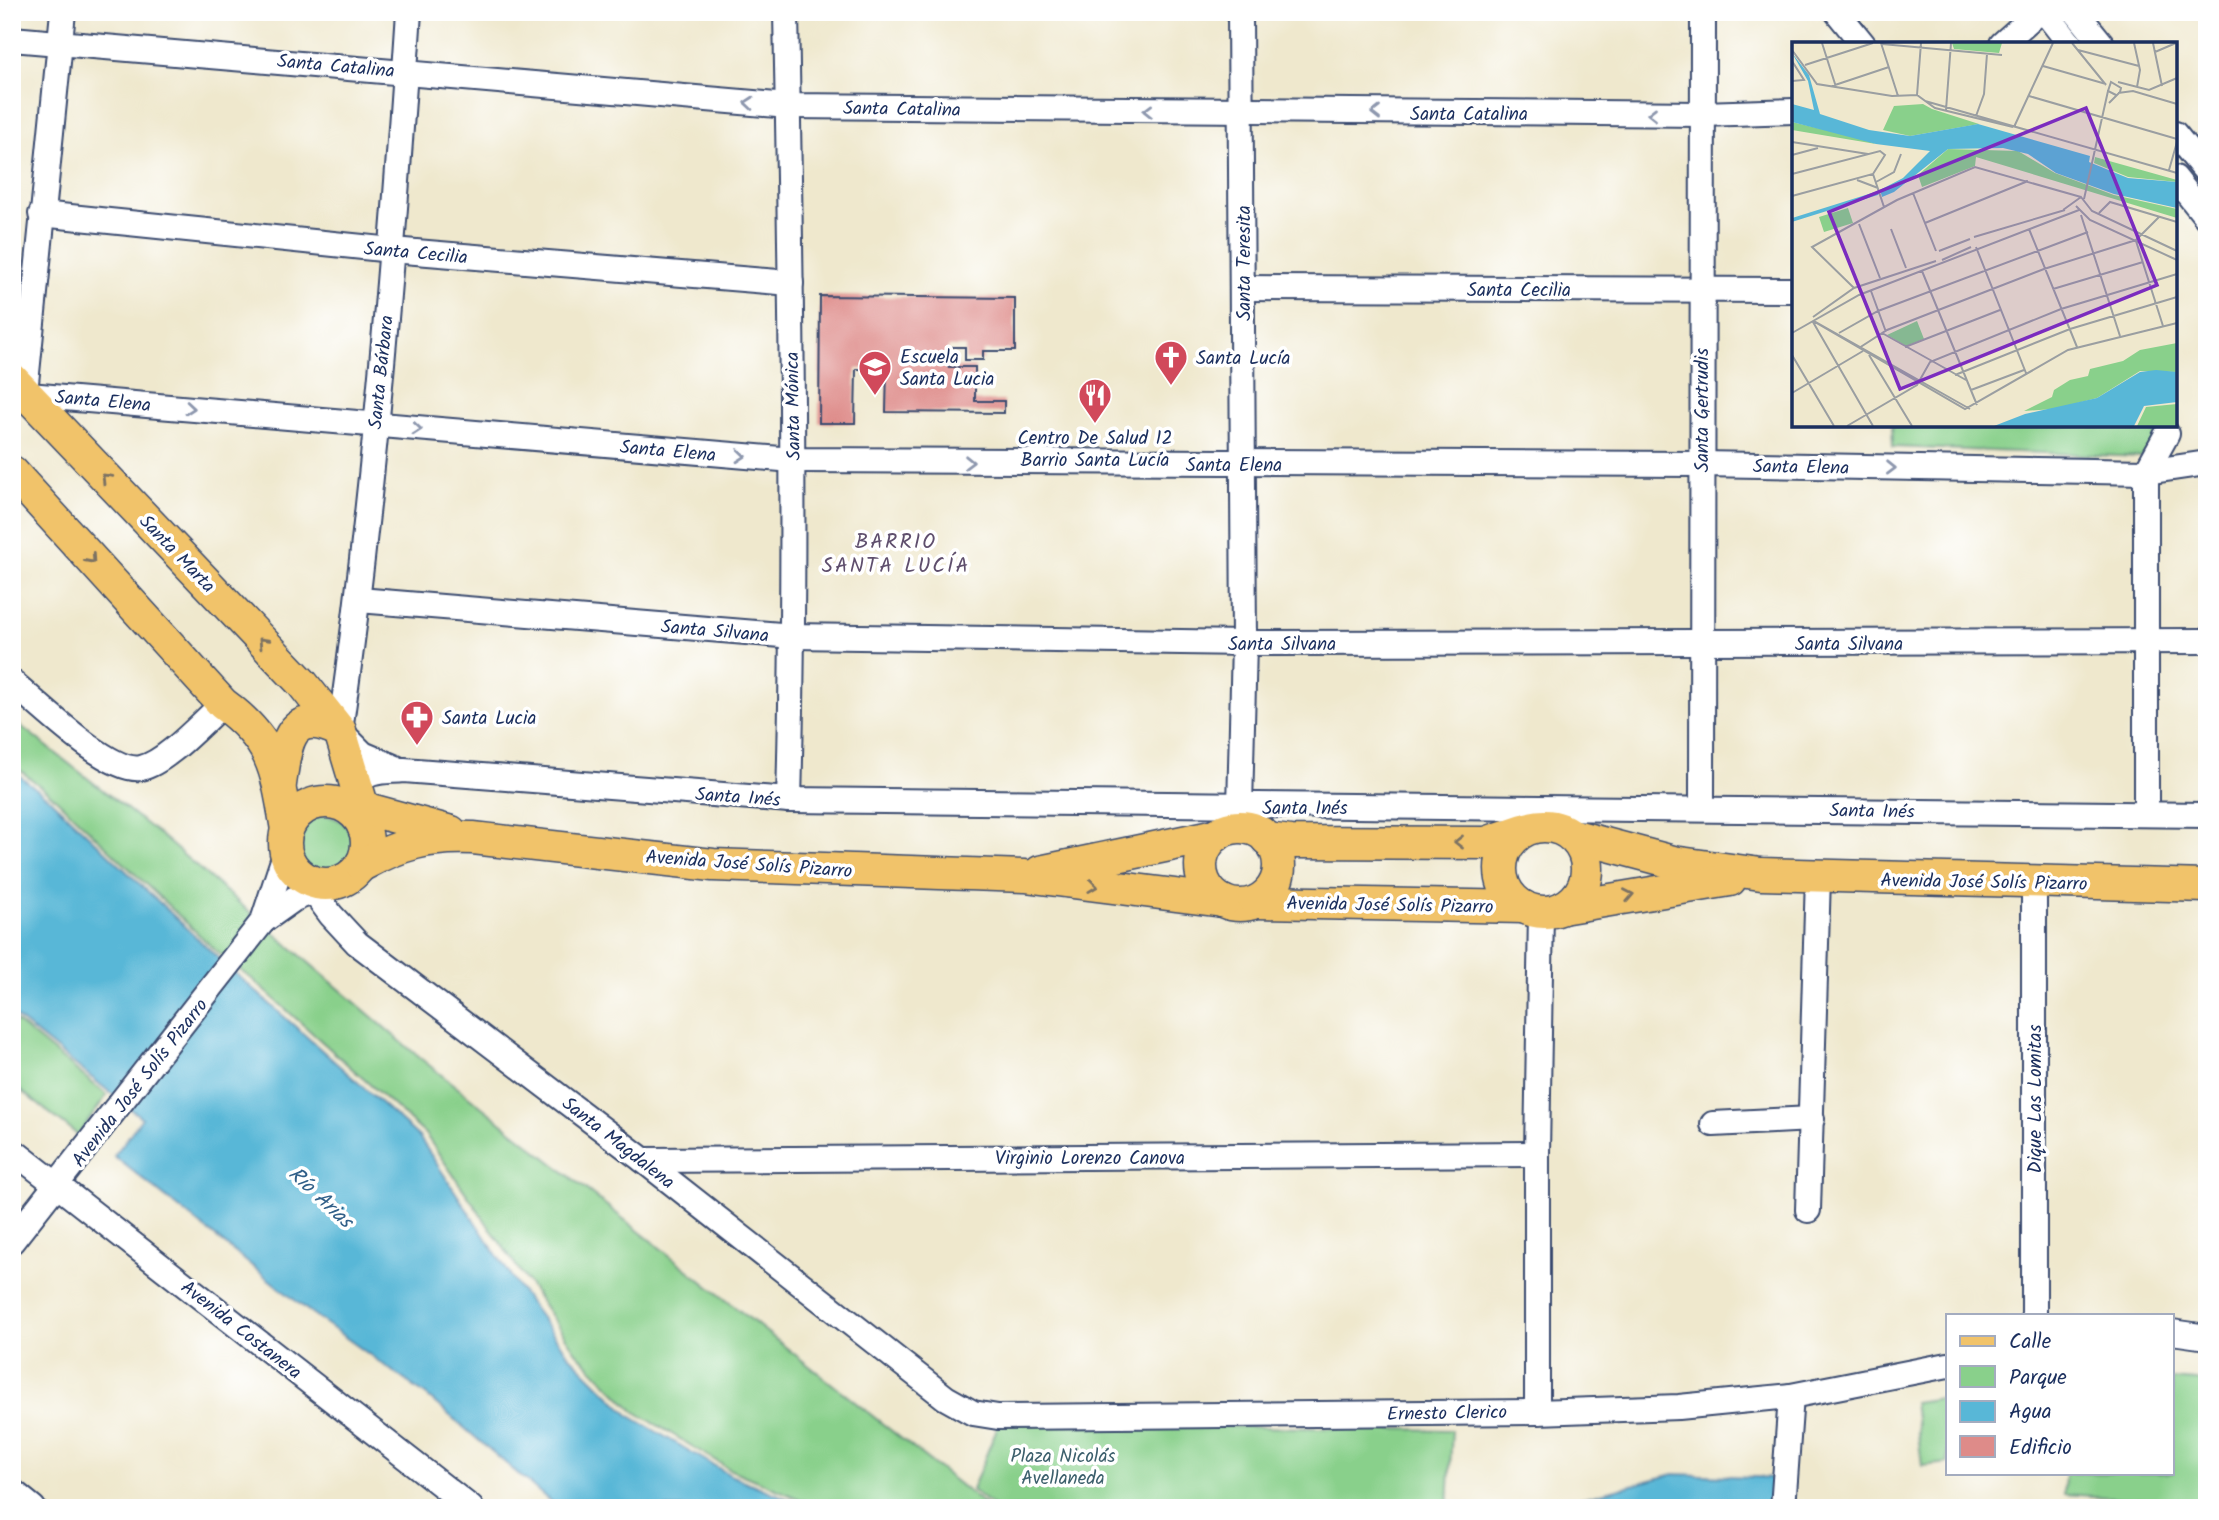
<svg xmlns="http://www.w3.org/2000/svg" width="2219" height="1520" font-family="Kalam,sans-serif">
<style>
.green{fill:#89d08b;stroke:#528074;stroke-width:2}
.water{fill:#58b7d7;stroke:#3a739a;stroke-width:2}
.building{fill:#de8b89}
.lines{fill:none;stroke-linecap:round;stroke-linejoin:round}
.minor-casing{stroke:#3b4b6f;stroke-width:28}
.major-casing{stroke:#3b4b6f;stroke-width:35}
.minor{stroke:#fff;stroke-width:24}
.major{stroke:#f1c36a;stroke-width:32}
.oneway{stroke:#8d97ae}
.oneway2{stroke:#7b7263}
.labels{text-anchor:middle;stroke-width:7;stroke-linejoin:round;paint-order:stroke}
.street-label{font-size:19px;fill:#1b2f5e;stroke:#fff}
.poi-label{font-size:19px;fill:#1b2f5e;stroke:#fff;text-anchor:start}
.park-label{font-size:19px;fill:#3c5f6c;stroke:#fff}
.neighbourhood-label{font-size:21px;letter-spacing:2px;fill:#5f4f6d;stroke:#fff}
.water-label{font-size:21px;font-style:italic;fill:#305f88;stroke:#fff}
.inset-river{fill:none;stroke:#58b7d7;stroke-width:3.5}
.inset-road{fill:none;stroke:#9a9ea1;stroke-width:2}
.view{fill:#7b2cbf;fill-opacity:0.15;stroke:#7b2cbf;stroke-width:3.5}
.inset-edge{fill:none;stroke:#1b2f5e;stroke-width:3.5}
</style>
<rect width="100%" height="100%" fill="#fff"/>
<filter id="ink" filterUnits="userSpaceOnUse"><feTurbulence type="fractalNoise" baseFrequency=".0143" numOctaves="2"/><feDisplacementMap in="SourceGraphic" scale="14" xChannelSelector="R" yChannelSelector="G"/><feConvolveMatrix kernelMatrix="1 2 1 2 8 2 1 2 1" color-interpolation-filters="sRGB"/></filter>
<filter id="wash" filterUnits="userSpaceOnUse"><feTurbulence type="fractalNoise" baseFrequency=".00686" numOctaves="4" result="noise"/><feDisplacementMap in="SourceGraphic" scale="28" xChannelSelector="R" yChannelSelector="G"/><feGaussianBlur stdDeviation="1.57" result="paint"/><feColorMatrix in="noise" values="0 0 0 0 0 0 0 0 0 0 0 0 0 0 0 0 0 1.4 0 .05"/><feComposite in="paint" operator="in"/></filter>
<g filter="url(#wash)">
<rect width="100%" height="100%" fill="#efe8cd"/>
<g class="green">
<polygon points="1892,425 2149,425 2157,436 2142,457 1893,447"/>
<polygon points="12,719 160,835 420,1058 989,1508 821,1508 731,1470 634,1411 576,1352 425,1134 252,979 216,951 54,797 12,764"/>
<circle cx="324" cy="845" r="29"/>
<polygon points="12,1018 107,1095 78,1135 12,1084"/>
<polygon points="2172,1379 2207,1382 2207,1504 2064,1494 2065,1473 2172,1473"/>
<polygon points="1948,1397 1948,1463 1922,1466 1914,1402"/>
<polygon points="999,1423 1452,1430 1448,1508 995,1508 972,1490"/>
</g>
<g class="water">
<polygon points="12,770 51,800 215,955 419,1137 518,1287 568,1354 630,1416 732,1476 810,1508 558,1508 427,1396 306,1309 114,1156 142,1118 12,1014"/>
<polygon points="1674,1474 1780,1478 1776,1508 1544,1508"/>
</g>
<g id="blocks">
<polygon class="building" points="820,296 1015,298 1015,351 983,351 983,360 965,360 965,347 948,347 948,367 975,367 975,401 1004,401 1004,413 886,412 887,369 856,369 855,423 819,423"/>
</g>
</g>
<g filter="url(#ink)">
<use href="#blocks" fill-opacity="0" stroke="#3b4b6f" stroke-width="2"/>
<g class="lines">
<defs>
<g id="minor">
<path d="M786,12C791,275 796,538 789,800"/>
<polyline points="1837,12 1863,44"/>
<polyline points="2045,12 2070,44"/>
<polyline points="2076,12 2102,44"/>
<polyline points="12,39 788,106 1702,114 1794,111"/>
<polyline points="2002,44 2038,12"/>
<polyline points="2175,134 2207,173"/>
<polyline points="2175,178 2207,218"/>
<polyline points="41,214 392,250 791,283"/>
<polyline points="1244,288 1794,290"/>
<polyline points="25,393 63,12"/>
<polyline points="17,394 793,460 1701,464 2146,472 2207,463"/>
<polyline points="359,600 793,636 1244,643 2207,641"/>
<path d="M12,682C38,703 109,774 141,768C166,763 203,721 223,704"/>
<path d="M396,768L363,754L340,731C374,492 393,252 409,12"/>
<path d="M356,785C368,769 385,772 404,770L789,800L2207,815"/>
<polyline points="1702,807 1703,12"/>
<polyline points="2146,814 2146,472 2167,434"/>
<polyline points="1232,828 1240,807 1244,643 1240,12"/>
<polyline points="302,876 331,915 357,943 643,1160 946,1398 973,1413 998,1417 1537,1412 1679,1407 1791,1396 1948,1365"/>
<polyline points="2034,883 2034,1315"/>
<polyline points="263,921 294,899 335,883"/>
<polyline points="1713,1124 1812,1119"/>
<polyline points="12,1150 471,1508"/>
<polyline points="643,1160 1537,1154"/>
<polyline points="1808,1210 1818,877"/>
<polyline points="12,1241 263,921 286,851"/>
<polyline points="2172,1332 2207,1337"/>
<polyline points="1537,1412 1537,1154 1541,912"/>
<polyline points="12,1491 33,1508"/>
<polyline points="1783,1508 1791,1396"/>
</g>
<g id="major">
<polyline points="12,379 302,683 340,731 363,808 364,828"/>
<path d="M12,472L223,704C274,741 277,771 287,830"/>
<path d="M280,784C286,742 289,706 340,731"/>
<circle cx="326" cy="843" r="41"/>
<polyline points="345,806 363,808 451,832"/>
<circle cx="1544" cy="869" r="43"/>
<circle cx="1240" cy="866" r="39"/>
<polyline points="1571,835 1673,862 1761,874 2207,886"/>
<polyline points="1267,839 1291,842 1486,843 1524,830"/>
<path d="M362,865C401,844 428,836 473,838L713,865L1025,876L1223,901"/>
<polyline points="1040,872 1217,835"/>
<polyline points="1256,902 1524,907"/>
<polyline points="1562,908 1730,880"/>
</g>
</defs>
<use href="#minor" class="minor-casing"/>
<use href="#major" class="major-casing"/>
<use href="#minor" class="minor"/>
<use href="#major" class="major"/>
</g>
<defs><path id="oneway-chevron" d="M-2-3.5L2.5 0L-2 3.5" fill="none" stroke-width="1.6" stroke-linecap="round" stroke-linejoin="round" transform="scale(1.75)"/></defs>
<g class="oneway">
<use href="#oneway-chevron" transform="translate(749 103) rotate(-175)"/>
<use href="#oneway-chevron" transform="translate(1148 111) rotate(-179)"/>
<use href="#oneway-chevron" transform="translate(1376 113) rotate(-180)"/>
<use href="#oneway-chevron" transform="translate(1652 114) rotate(-180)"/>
<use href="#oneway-chevron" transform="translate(190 408) rotate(5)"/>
<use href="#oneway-chevron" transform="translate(417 429) rotate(5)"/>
<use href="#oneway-chevron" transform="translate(741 456) rotate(5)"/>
<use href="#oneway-chevron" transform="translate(969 462) rotate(1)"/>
<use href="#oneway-chevron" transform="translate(1891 468) rotate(1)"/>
</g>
<g class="oneway2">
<use href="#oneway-chevron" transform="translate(106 478) rotate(-134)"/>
<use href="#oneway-chevron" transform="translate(91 559) rotate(48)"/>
<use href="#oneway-chevron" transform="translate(263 642) rotate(-134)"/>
<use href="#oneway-chevron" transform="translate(1459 842) rotate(-180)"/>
<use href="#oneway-chevron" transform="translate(1093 886) rotate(7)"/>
<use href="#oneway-chevron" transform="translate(1629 895) rotate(-11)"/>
</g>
</g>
<defs>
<symbol id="church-pin" viewBox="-11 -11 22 30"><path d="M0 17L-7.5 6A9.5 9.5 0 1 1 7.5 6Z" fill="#d1495b" stroke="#fff"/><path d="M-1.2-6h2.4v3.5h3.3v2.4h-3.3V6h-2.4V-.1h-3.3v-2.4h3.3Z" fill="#fff"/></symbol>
<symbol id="school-pin" viewBox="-11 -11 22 30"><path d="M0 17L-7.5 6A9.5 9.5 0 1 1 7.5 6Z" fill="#d1495b" stroke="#fff"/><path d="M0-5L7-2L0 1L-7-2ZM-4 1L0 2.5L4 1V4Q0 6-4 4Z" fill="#fff"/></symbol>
<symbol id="restaurant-pin" viewBox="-11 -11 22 30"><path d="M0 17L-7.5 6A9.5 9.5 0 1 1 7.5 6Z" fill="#d1495b" stroke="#fff"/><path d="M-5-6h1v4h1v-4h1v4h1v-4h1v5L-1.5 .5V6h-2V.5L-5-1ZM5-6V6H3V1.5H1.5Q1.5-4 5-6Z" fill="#fff"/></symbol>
<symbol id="pharmacy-pin" viewBox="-11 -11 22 30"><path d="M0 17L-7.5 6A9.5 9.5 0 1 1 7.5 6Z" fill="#d1495b" stroke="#fff"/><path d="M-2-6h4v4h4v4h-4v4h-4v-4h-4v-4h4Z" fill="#fff"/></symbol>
</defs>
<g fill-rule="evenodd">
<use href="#church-pin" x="1152" y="338" width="38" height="52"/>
<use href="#school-pin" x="856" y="348" width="38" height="52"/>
<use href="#restaurant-pin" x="1076" y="376" width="38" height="52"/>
<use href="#pharmacy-pin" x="398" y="698" width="38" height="52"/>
</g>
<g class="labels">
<g class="street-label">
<text transform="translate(336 65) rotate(5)" y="7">Santa Catalina</text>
<text transform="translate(902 108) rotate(1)" y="7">Santa Catalina</text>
<text x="1469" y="120">Santa Catalina</text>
<text transform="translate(416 252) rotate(5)" y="7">Santa Cecilia</text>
<text transform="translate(1243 263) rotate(-90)" y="7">Santa Teresita</text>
<text x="1519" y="296">Santa Cecilia</text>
<text transform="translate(380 372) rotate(-84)" y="7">Santa Bárbara</text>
<text transform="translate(103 400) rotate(5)" y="7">Santa Elena</text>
<text transform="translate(792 406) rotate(-91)" y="7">Santa Mónica</text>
<text transform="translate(1701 410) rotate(-90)" y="7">Santa Gertrudis</text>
<text transform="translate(668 450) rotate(5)" y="7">Santa Elena</text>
<text x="1234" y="471">Santa Elena</text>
<text transform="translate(1801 466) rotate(1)" y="7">Santa Elena</text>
<text transform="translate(178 553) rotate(46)" y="7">Santa Marta</text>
<text transform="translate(715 630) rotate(5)" y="7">Santa Silvana</text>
<text x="1282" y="650">Santa Silvana</text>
<text x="1849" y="650">Santa Silvana</text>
<text transform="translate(738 796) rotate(4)" y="7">Santa Inés</text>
<text x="1305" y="814">Santa Inés</text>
<text transform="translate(1872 810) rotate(1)" y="7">Santa Inés</text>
<text transform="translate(749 863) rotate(4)" y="7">Avenida José Solís Pizarro</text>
<text transform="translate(1984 881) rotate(1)" y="7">Avenida José Solís Pizarro</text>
<text transform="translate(1390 904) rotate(1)" y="7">Avenida José Solís Pizarro</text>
<text transform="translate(139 1082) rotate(-52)" y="7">Avenida José Solís Pizarro</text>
<text transform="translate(2034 1099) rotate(-90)" y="7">Dique Las Lomitas</text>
<text transform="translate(619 1142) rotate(38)" y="7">Santa Magdalena</text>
<text x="1090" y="1164">Virginio Lorenzo Canova</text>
<text transform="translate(242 1329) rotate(38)" y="7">Avenida Costanera</text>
<text transform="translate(1447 1412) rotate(-1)" y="7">Ernesto Clerico</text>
</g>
<g class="poi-label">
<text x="900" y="363">Escuela<tspan x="900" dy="22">Santa Lucia</tspan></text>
<text x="1196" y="364">Santa Lucía</text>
<text x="1095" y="444" text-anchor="middle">Centro De Salud 12<tspan x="1095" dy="22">Barrio Santa Lucía</tspan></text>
<text x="442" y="724">Santa Lucia</text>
</g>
<g class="park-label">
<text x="1063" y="1462">Plaza Nicolás<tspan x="1063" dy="22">Avellaneda</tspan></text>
</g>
<g class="neighbourhood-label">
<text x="896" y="548">BARRIO<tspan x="896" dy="24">SANTA LUCÍA</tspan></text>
</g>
<g class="water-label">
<text transform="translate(321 1197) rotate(43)" y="7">Río Arias</text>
</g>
</g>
<g transform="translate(1792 42)">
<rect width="385" height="385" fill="#efe8cd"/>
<path d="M160,1H210L207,11L162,7ZM131,62L140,67L187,82L118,94L91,88L102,64ZM0,80L71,97L84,102L0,88ZM156,107L226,109L263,131L322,153L385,167V176L184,115L183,124L130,145L126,133ZM303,115L385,138V140L336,135L302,121ZM56,166L61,181L32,190L27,175ZM125,279L132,297L114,304L95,293ZM385,301V330L348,329L305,356L262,367L232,369L260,355L262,348L278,338L296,334L298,327L331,319L348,308ZM385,362V384H345L354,365Z" fill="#89d08b"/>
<path d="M0,11L17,33L28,72L77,88L118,94L186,82L298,114L297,120L336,136L385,140V166L322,152L264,131L236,112L211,106L156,107L102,150L90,155L88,148L111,136L138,109L84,102L0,80V62L22,68L16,39ZM364,328L385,330V360L352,364L342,384H202L233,372L305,356L348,330Z" fill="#58b7d7"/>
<path class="inset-river" d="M0,178L86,151"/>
<path class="inset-road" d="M30,1L44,45M89,1L106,54M280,1L314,43M342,1L348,28L345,45M361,1L370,44M90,2L210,13M0,8L25,42L100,54L125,53L143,66L221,85M286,8L347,24M363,10L384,1M0,19L12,38L0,39M13,23L81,1M251,24L314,42M326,40L357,48L385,36M40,44L97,25M326,51L341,49L385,62M125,53L129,1M237,54L385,97M133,59L385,131M317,61L328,50L329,46L319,40L316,49L324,53M154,68L159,1M184,74L192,52L195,12M222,85L261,1M0,100L76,112M0,113L26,106M377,128L385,100M0,132L88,109L93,113L81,132L0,154M81,132L92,165M65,138L86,146M84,140L102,130L109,112M121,151L144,209M292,157L316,49M284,164L298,178L385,218M271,168L289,155L300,169L385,209M307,171L318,160L385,180M289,173L328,294M133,181L236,139M67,182L88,236M99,187L114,226M237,187L285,305M182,195L273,168M344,199L371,284M184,205L234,331M147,209L178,197M150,218L179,205M130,229L185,363M62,246L20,205L105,158L183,125L289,155M261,247L351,220M79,249L94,290M21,275L62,246L144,219M21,279L173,367L276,308L385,281M22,279L178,367M21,280L81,384M0,291L67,253L287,168M47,291L86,269L296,190M90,291L174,338M113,305L208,268M67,306L95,288L252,227L344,198L367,175M0,313L42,384M77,313L120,384M163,333L278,287L385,255M179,348L232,328M0,351L71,309M55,384L125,343L138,320L269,267L385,232"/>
<path class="view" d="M294,66L365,243L108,347L37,170Z"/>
<rect width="385" height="385" class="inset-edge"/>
</g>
<rect width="2219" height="1520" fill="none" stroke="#fff" stroke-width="42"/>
<rect x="1946" y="1314" width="228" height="161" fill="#ffffff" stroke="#a4acbf" stroke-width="2"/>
<rect x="1960" y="1336" width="35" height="10" fill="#f1c36a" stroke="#a4acbf" stroke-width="2"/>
<text x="2009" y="1348" font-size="21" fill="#1b2f5e">Calle</text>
<rect x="1960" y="1366" width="35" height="21" fill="#89d08b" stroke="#a4acbf" stroke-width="2"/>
<text x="2009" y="1384" font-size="21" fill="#1b2f5e">Parque</text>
<rect x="1960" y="1401" width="35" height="21" fill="#58b7d7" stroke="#a4acbf" stroke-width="2"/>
<text x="2009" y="1418" font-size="21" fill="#1b2f5e">Agua</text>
<rect x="1960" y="1436" width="35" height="21" fill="#de8b89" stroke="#a4acbf" stroke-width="2"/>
<text x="2009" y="1454" font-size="21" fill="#1b2f5e">Edificio</text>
</svg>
